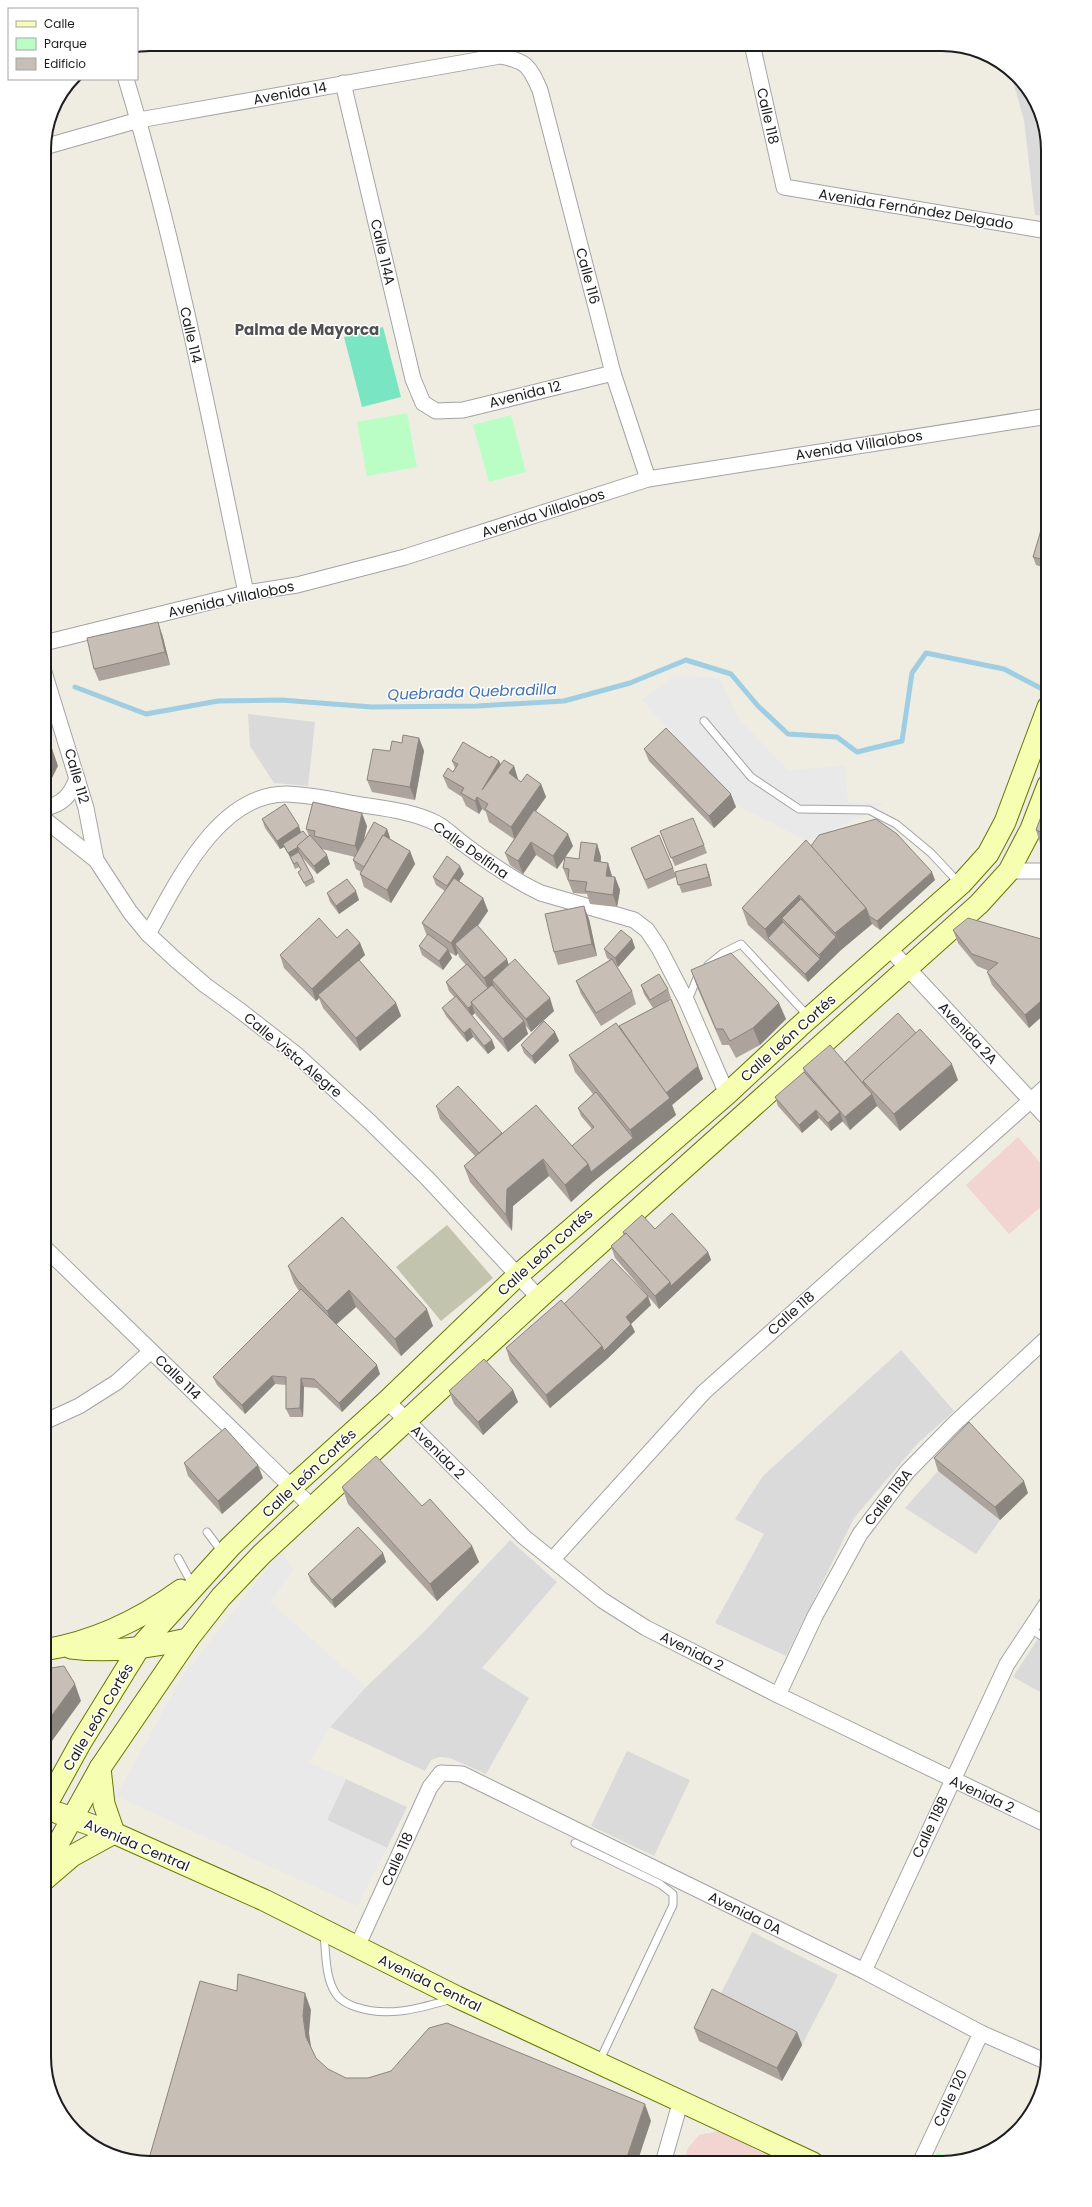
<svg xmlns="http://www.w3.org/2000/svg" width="1092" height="2207" font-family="Poppins,sans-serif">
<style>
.residential{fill:#dbdada}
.commercial{fill:#f2d4d0}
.construction{fill:#c3c4ad}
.park{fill:#bbfec5}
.pitch{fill:#7ae5c3}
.parking{fill:#e9e9e9}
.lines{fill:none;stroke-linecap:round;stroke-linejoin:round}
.stream{stroke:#9fcde1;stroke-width:5}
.lane-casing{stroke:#a4a4a4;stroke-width:9}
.street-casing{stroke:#a4a4a4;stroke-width:17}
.secondary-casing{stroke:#637900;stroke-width:23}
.lane{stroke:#fff;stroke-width:7}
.street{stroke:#fff;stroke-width:15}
.secondary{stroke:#f5feb1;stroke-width:21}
.wall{fill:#aba39c}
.shaded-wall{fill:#8b857f}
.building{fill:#c7beb5;stroke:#8b857f}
.labels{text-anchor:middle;stroke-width:3;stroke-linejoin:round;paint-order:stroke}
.street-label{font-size:14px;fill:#1d1d1d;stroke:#fff}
.neighbourhood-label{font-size:15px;font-weight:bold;fill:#505050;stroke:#fff}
.water-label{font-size:15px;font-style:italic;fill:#4273b4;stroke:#fff}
.rim{fill:none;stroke:#1d1d1d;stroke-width:2}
</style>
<rect width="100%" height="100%" fill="#efece2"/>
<g class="residential">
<polygon points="1010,71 1040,110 1048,150 1048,216 1035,215 1024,120"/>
<polygon points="248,714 315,722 308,786 274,783 250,746"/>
<polygon points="901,1350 954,1411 917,1444 854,1518 786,1656 715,1623 764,1534 735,1519 763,1476"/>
<polygon points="938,1471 1000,1520 976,1554 905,1508"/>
<polygon points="510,1540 557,1582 482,1668 529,1698 486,1774 450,1758 440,1757 431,1760 425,1771 330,1727 366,1687 424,1632"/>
<polygon points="1043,1631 1048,1634 1048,1696 1013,1677"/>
<polygon points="627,1751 690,1780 654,1856 591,1826"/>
<polygon points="346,1779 407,1807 387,1848 327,1820"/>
<polygon points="752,1932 838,1975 802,2045 717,2001"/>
</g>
<g class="commercial">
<polygon points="1018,1137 1048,1172 1048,1201 1009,1234 966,1185"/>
<polygon points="719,2131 783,2163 684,2163 688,2148 699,2135"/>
</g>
<polygon class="construction" points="447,1225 493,1278 441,1321 396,1267"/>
<g class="park">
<polygon points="407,413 417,467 367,476 357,422"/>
<polygon points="511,415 526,472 489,482 473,425"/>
<polygon points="937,2152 956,2160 933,2163"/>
</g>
<polygon class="pitch" points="383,327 401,397 362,407 344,337"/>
<g class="parking">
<polygon points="675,675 719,678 739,719 788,770 845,766 848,802 884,803 862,816 807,841 740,807 642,700"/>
<polygon points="281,1551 293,1570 270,1602 366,1687 330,1727 309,1762 346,1779 327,1820 387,1848 357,1906 116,1796 182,1677"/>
</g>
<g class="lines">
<polyline class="stream" points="75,687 146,714 218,701 281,700 372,707 477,706 564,701 630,683 686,660 731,674 758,706 788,734 837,737 857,752 902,741 912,673 926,653 1004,669 1046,691 1046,703"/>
<defs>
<g id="lane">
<polyline points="704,721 751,777 799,809 869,810 896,824 931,853 959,883"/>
<polyline points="708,965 723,953 741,944 808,1016"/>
<polyline points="688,1000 699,973"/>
<polyline points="207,1532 222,1552"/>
<polyline points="178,1558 191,1582"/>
<polyline points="1030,1629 1048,1640"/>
<polyline points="575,1843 660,1884 673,1894 673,1905 599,2062"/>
<path d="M324,1934C326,1953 325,1978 336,1994C340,2000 349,2005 356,2007C389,2018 420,2008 452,1999"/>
</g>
<g id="street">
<polyline points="752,44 784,187 1048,231"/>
<path d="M126,79C177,247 210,421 246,593"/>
<polyline points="343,83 413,379 423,403 436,411 463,410 613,373"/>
<path d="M44,147L139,120L500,56C526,61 529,65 540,90L613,373L648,479"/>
<polyline points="44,643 246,593 297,585 405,557 648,479 1048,416"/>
<polyline points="44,672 86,808 96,860"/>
<path d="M44,808C62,805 71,795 77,778"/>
<polyline points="44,819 96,860 130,912 148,934 176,960 205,985 238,1009 297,1055 371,1123 427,1178 539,1298"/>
<polyline points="1009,871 1048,871"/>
<path d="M148,934C177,883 218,793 287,794C308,795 330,799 350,803C378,808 410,810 436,823C446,828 455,838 465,845C489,863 513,880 541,893L634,920L647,930L659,948L687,1002L727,1094"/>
<polyline points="889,948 1048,1119"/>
<polyline points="44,1247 312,1507"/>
<polyline points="387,1401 524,1537 602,1600 646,1628 778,1695 1048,1825"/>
<polyline points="44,1422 79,1406 117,1382 151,1351"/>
<polyline points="553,1559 704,1392 1048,1085"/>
<polyline points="778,1695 815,1616 860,1534 907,1472 954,1424 1048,1337"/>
<polyline points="357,1947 430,1787 441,1773 462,1774 864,1971 981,2033 1047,2062"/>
<polyline points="864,1971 1007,1664 1048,1602"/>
<polyline points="663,2163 681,2100"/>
<polyline points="920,2163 981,2033"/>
</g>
<g id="secondary">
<path d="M71,1648C111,1653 149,1648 188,1639"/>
<path d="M44,1650C93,1642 141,1619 181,1590"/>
<polyline points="100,1768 104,1804 114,1833"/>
<polyline points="44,1809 81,1742 139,1648 230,1547 292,1487 387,1401 517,1276 727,1094 799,1027 961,884 988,854 1005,822 1048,707"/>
<polyline points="58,1813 114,1833 264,1900 457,1997 813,2163"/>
<polyline points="44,1869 100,1768 188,1639 221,1597 262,1554 539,1298 979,904 1009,871 1031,829 1048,785"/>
<polyline points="44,1880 72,1856 114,1833"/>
</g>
</defs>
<use href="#lane" class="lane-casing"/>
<use href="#street" class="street-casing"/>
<use href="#secondary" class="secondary-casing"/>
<use href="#lane" class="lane"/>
<use href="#street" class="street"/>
<use href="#secondary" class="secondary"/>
</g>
<g class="wall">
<polygon points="1048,521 1048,569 1036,565 1033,557"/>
<polygon points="162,634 170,665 99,681 94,669"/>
<polygon points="419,738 424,751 415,800 372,792 367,780 402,743"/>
<polygon points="644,749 736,807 714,828 649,761"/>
<polygon points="490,758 499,761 501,764 514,766 518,780 521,782 541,784 546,797 536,811 573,846 557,869 536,855 523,874 510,865 505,853 514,839 489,822 486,812 482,809 479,814 466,806 462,797 448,788 443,776 453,772 455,768 452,761"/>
<polygon points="1048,798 1048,846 1040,843 1036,830"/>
<polygon points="262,819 301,832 308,837 309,836 306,829 367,826 363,842 387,829 390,838 390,839 410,851 415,864 391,903 364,887 360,874 361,872 356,869 353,860 355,857 322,849 330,864 317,874 301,856 313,878 315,882 306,887 298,872 301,871 299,867 295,869 290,857 284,847 280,849 265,828"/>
<polygon points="660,831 704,845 707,853 675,866"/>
<polygon points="597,844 601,857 601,862 608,863 612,877 615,877 620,890 617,907 590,904 587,894 573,893 563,868 579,859"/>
<polygon points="811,846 935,880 880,930 872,924 841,950 808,982 771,946 748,925 742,908"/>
<polygon points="631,848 673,868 676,876 709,873 712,886 682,893 676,877 648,889 634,856"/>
<polygon points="464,874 459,881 483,898 488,911 478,926 509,965 554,1011 531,1032 525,1025 528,1034 508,1052 476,1015 475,1013 472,1016 492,1040 495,1048 488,1054 473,1037 467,1042 446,1016 442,1008 455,998 449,991 446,982 466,965 459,957 458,953 456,956 449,952 452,958 443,970 422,955 419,946 427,936 422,923 445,891 436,885 433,877"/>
<polygon points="327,893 359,900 339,914 330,902"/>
<polygon points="589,919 597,956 558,965 554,952"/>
<polygon points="953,930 1048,941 1048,1011 1029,1028 992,985 987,972 989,971 977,966 958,943"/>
<polygon points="337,938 360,943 365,955 359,960 396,1003 401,1016 360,1051 323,1008 319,998 316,1001 284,968 280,955"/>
<polygon points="632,939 635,948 618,967 615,964 632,991 636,1004 601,1026 581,994 576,981 610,960 607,958 604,949"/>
<polygon points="691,970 786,1019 760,1045 736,1058 729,1045 722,1045 697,987"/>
<polygon points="641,985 668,989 671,998 664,1003 698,1066 703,1079 672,1105 676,1115 594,1181 571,1202 549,1176 513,1206 512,1231 470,1182 464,1166 475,1156 440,1119 436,1106 502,1133 572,1146 592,1129 581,1116 578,1108 593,1094 575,1072 569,1055 619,1026 653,1008 644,994"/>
<polygon points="555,1032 559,1041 535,1064 524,1053 521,1045"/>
<polygon points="845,1062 958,1080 900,1131 876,1105 877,1106 850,1130 842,1121 831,1131 819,1118 802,1133 778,1106 775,1097 804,1072 803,1068"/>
<polygon points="342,1217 433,1326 401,1356 356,1307 336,1325 380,1374 342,1412 317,1388 304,1387 303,1417 290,1417 286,1409 286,1385 275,1384 245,1414 217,1385 213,1377 299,1291 294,1283 288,1266"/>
<polygon points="655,1229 708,1252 711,1260 659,1309 615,1258 611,1246 624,1234 623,1232"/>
<polygon points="564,1304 651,1305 631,1324 635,1332 607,1359 550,1408 510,1361 506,1348"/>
<polygon points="513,1390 518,1402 483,1435 454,1404 449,1391"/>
<polygon points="934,1458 1028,1493 1000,1520 938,1471"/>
<polygon points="184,1463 263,1478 222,1514 188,1476"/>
<polygon points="342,1487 422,1506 472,1546 479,1562 437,1601 348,1504"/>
<polygon points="383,1553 386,1562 335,1608 311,1582 308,1574"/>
<polygon points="694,2028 797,2032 802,2045 782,2081 699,2041"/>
</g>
<g class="shaded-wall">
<polygon points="158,622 162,634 170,665 165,652"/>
<polygon points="44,725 58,766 50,782 44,787"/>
<polygon points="419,738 424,751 415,800 410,787"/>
<polygon points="499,761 504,773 482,790"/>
<polygon points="514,766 518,779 514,786 509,773"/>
<polygon points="541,784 546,797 515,840 511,827"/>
<polygon points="731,794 736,807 714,828 709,816"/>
<polygon points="477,797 482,809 479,814 475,801"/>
<polygon points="362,813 367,826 360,858 355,846"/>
<polygon points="299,826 302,835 283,844 284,847 280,849 277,841"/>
<polygon points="387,829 390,838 369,876 366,868"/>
<polygon points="568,834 573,846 557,869 553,856"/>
<polygon points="531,842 536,855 523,874 518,861"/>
<polygon points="597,844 601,857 599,874 594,861"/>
<polygon points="298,847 299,851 290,857 288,853"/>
<polygon points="410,851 415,864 391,903 387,890"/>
<polygon points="327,855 330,864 317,874 314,866"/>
<polygon points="608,863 612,876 611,889 606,876"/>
<polygon points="706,864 709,873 712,886 709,877"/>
<polygon points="460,866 464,874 450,895 447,886"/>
<polygon points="932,872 935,880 880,930 877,921"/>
<polygon points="615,877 620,890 617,907 613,895"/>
<polygon points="356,891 359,900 339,914 336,906"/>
<polygon points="799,895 805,912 782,918 786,931 768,938 765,929"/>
<polygon points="483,898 488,911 460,950 455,944 458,953 456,956 451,943"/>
<polygon points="584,906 589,919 597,956 592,944"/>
<polygon points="866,908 872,924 841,950 835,933"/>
<polygon points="836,937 841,950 808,982 805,974 820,959 819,955"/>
<polygon points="632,939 635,948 618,967 615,958"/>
<polygon points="360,943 365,955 320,998 318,995 319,998 316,1001 312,989"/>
<polygon points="448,949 452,958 443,970 439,961"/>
<polygon points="507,959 511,972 492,980 494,987 490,990 489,990 484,978"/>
<polygon points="1048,995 1048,1011 1029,1028 1025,1015"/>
<polygon points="550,998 554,1011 531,1032 526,1019"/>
<polygon points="396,1003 401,1016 360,1051 356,1038"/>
<polygon points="779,1003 786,1019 760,1045 753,1028"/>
<polygon points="472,1005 475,1013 471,1016 468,1008"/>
<polygon points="524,1021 528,1034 508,1052 503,1039"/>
<polygon points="470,1028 473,1037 467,1042 464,1033"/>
<polygon points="555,1032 559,1041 535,1064 532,1056"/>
<polygon points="492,1040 495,1048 488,1054 484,1046"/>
<polygon points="952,1064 958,1080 900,1131 894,1114"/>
<polygon points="698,1066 703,1079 672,1105 676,1115 594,1181 571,1202 565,1185 588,1164 633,1138 630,1130 665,1094"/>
<polygon points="872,1094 877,1106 850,1130 845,1117"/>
<polygon points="816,1110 819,1118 802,1133 799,1125"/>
<polygon points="840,1112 843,1121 831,1131 828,1123"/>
<polygon points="543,1159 549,1176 513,1206 512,1231 506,1215 507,1189"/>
<polygon points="708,1252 711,1260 659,1309 655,1296 670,1282"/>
<polygon points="349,1290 356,1307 333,1327 327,1311"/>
<polygon points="648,1296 651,1305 629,1326 626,1317"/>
<polygon points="427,1309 433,1326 401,1356 395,1339"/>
<polygon points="631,1324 635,1332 607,1359 550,1408 546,1395 602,1346"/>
<polygon points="377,1365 380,1374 342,1412 339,1403"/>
<polygon points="272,1376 275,1384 245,1414 242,1405"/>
<polygon points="301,1378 304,1387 303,1417 300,1408"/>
<polygon points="513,1390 518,1402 483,1435 478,1422"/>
<polygon points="258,1465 263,1478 222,1514 218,1501"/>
<polygon points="1024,1481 1028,1493 1000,1520 995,1507"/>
<polygon points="472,1546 479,1562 437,1601 430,1584"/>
<polygon points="383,1553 386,1562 335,1608 332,1600"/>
<polygon points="75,1684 81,1701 44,1752 44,1726"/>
<polygon points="305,1993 311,2010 309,2033 312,2053 306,2037 303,2016"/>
<polygon points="797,2032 802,2045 782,2081 777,2068"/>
<polygon points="645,2104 651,2121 637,2163 625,2163"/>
</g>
<g class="building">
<polygon points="1044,520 1048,521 1048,561 1033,557"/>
<polygon points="158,622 165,652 94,669 87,638"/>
<polygon points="44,726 52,750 44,766"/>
<polygon points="666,728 731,794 709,816 644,749"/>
<polygon points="403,735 419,738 410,787 367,780 373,749 390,751 392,741 402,743"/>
<polygon points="463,742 490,758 491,756 499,761 482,790 504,760 514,766 509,773 521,782 527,774 541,784 511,827 485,809 488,804 477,797 475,801 461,793 464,788 443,776 448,768 453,772 458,764 452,761"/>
<polygon points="1048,798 1048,835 1036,830"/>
<polygon points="313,802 362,813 355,846 314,836 315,831 306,829"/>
<polygon points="285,804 299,826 277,841 262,819"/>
<polygon points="534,810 568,834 553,856 531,842 518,861 505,853"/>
<polygon points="693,818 704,845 671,858 660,831"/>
<polygon points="876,819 897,834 932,872 877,921 869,916 866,908 811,846 819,835"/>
<polygon points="374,822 387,829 384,836 383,835 364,867 353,860"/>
<polygon points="303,831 308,837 297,846 298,847 288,853 283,844"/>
<polygon points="310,835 327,855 314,866 297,846"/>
<polygon points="383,835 410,851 387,890 360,874"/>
<polygon points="659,835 673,868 645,880 631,848"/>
<polygon points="806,840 866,908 835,933 799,895 765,929 742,908"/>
<polygon points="581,842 597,844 594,861 608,863 606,876 615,877 613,895 585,891 587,882 568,880 569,869 563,868 565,857 579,859"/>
<polygon points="299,852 313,878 304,883 298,872 301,870 297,862 294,864 290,857"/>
<polygon points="447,856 460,866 447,886 433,877"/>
<polygon points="706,864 709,877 678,885 675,872"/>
<polygon points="454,878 483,898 451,943 422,923"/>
<polygon points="347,879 356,891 336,906 327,893"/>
<polygon points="801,899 836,937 819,955 782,918"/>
<polygon points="584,906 592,944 554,952 545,914"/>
<polygon points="319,918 337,938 347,929 360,943 312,989 280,955"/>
<polygon points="968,918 1048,941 1048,995 1025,1015 987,972 998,963 972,954 953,930"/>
<polygon points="783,922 820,959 805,974 768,938"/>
<polygon points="477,925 507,959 484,978 455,944"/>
<polygon points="621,930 632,939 615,958 604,949"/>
<polygon points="428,934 448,949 439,961 419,946"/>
<polygon points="731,953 779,1003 753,1028 730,1041 723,1029 716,1029 691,970"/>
<polygon points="515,959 550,998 526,1019 492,980"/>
<polygon points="612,959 632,991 596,1013 576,981"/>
<polygon points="359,960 396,1003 356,1038 318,995"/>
<polygon points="467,964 488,988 471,1002 472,1005 468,1008 446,982"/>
<polygon points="659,974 668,989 650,1000 641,985"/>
<polygon points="492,985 524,1021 503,1039 471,1002"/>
<polygon points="456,996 492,1040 484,1046 470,1028 464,1033 442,1008"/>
<polygon points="671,999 698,1066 666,1093 619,1026"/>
<polygon points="898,1013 916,1033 863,1081 865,1086 845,1062"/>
<polygon points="544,1021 555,1032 532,1056 521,1045"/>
<polygon points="616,1023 670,1098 630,1130 569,1055"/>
<polygon points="920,1029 952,1064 894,1114 863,1081"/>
<polygon points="830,1045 872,1094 845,1117 803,1068"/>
<polygon points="804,1072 840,1112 828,1123 816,1110 799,1125 775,1097"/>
<polygon points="458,1086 502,1133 479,1153 436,1106"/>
<polygon points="596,1092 633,1138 591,1172 588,1164 572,1146 594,1127 578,1108"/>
<polygon points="536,1105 588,1164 565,1185 543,1159 507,1189 506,1215 464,1166"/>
<polygon points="672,1213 708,1252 671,1286 670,1282 626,1233 624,1234 623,1232 642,1215 655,1229"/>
<polygon points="342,1217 427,1309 395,1339 349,1290 327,1311 298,1281 288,1266"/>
<polygon points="626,1233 670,1282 655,1296 611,1246"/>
<polygon points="612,1259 648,1296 626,1317 631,1324 604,1351 602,1346 564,1304"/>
<polygon points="301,1289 377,1365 339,1403 314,1379 301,1378 300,1408 286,1409 286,1377 272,1376 242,1405 213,1377"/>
<polygon points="561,1300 602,1346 546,1395 506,1348"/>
<polygon points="484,1359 513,1390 478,1422 449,1391"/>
<polygon points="969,1422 1024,1481 995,1507 934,1458"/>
<polygon points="225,1428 258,1465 218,1501 184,1463"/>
<polygon points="376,1456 422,1506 430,1499 472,1546 430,1584 342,1487"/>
<polygon points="358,1527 383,1553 332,1600 308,1574"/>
<polygon points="64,1666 75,1684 44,1726 44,1669"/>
<polygon points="238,1974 305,1993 303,2016 306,2037 316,2058 328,2069 346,2078 368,2078 391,2071 429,2028 447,2023 645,2104 625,2163 148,2162 200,1981 237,1991"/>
<polygon points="712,1989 797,2032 777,2068 694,2028"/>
</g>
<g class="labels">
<g class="street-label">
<text transform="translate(290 93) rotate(-10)" y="5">Avenida 14</text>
<text transform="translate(768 116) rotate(77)" y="5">Calle 118</text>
<text transform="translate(916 209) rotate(9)" y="5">Avenida Fernández Delgado</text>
<text transform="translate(383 252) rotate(77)" y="5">Calle 114A</text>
<text transform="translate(588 276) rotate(75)" y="5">Calle 116</text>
<text transform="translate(191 335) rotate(77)" y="5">Calle 114</text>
<text transform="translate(525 394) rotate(-14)" y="5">Avenida 12</text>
<text transform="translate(859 445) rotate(-9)" y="5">Avenida Villalobos</text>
<text transform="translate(543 513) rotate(-18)" y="5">Avenida Villalobos</text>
<text transform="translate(231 599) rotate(-12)" y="5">Avenida Villalobos</text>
<text transform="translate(77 776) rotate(74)" y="5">Calle 112</text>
<text transform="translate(471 850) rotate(35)" y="5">Calle Delfina</text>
<text transform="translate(968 1033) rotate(47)" y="5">Avenida 2A</text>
<text transform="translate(788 1038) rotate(-42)" y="5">Calle León Cortés</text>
<text transform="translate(293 1055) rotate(40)" y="5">Calle Vista Alegre</text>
<text transform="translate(545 1252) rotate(-42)" y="5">Calle León Cortés</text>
<text transform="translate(791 1313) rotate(-42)" y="5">Calle 118</text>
<text transform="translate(178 1377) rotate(44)" y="5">Calle 114</text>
<text transform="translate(438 1452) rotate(45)" y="5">Avenida 2</text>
<text transform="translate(309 1473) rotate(-43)" y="5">Calle León Cortés</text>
<text transform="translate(888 1497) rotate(-52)" y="5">Calle 118A</text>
<text transform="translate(692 1651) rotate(27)" y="5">Avenida 2</text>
<text transform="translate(98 1717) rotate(-59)" y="5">Calle León Cortés</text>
<text transform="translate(982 1794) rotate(25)" y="5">Avenida 2</text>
<text transform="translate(930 1827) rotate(-65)" y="5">Calle 118B</text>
<text transform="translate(137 1845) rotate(23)" y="5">Avenida Central</text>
<text transform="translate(397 1859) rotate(-66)" y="5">Calle 118</text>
<text transform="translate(745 1913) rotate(26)" y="5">Avenida 0A</text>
<text transform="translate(430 1983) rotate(26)" y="5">Avenida Central</text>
<text transform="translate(950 2098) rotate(-65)" y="5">Calle 120</text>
</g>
<g class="neighbourhood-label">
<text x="307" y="335">Palma de Mayorca</text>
</g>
<g class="water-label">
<text transform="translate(472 692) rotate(-2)" y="5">Quebrada Quebradilla</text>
</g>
</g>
<path d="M0 0H1092V2207H0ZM150 51H942A99 99 0 0 1 1041 150V2057A99 99 0 0 1 942 2156H150A99 99 0 0 1 51 2057V150A99 99 0 0 1 150 51Z" fill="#fff" fill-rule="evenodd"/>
<path class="rim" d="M150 51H942A99 99 0 0 1 1041 150V2057A99 99 0 0 1 942 2156H150A99 99 0 0 1 51 2057V150A99 99 0 0 1 150 51Z"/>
<rect x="8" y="8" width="130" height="72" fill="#ffffff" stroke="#a5a5a5"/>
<rect x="16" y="21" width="20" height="6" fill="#f5feb1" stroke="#a5a5a5"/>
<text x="44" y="28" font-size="12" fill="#1d1d1d">Calle</text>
<rect x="16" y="38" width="20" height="12" fill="#bbfec5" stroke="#a5a5a5"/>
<text x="44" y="48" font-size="12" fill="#1d1d1d">Parque</text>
<rect x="16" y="58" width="20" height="12" fill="#c7beb5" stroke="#a5a5a5"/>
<text x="44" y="68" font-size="12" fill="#1d1d1d">Edificio</text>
</svg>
